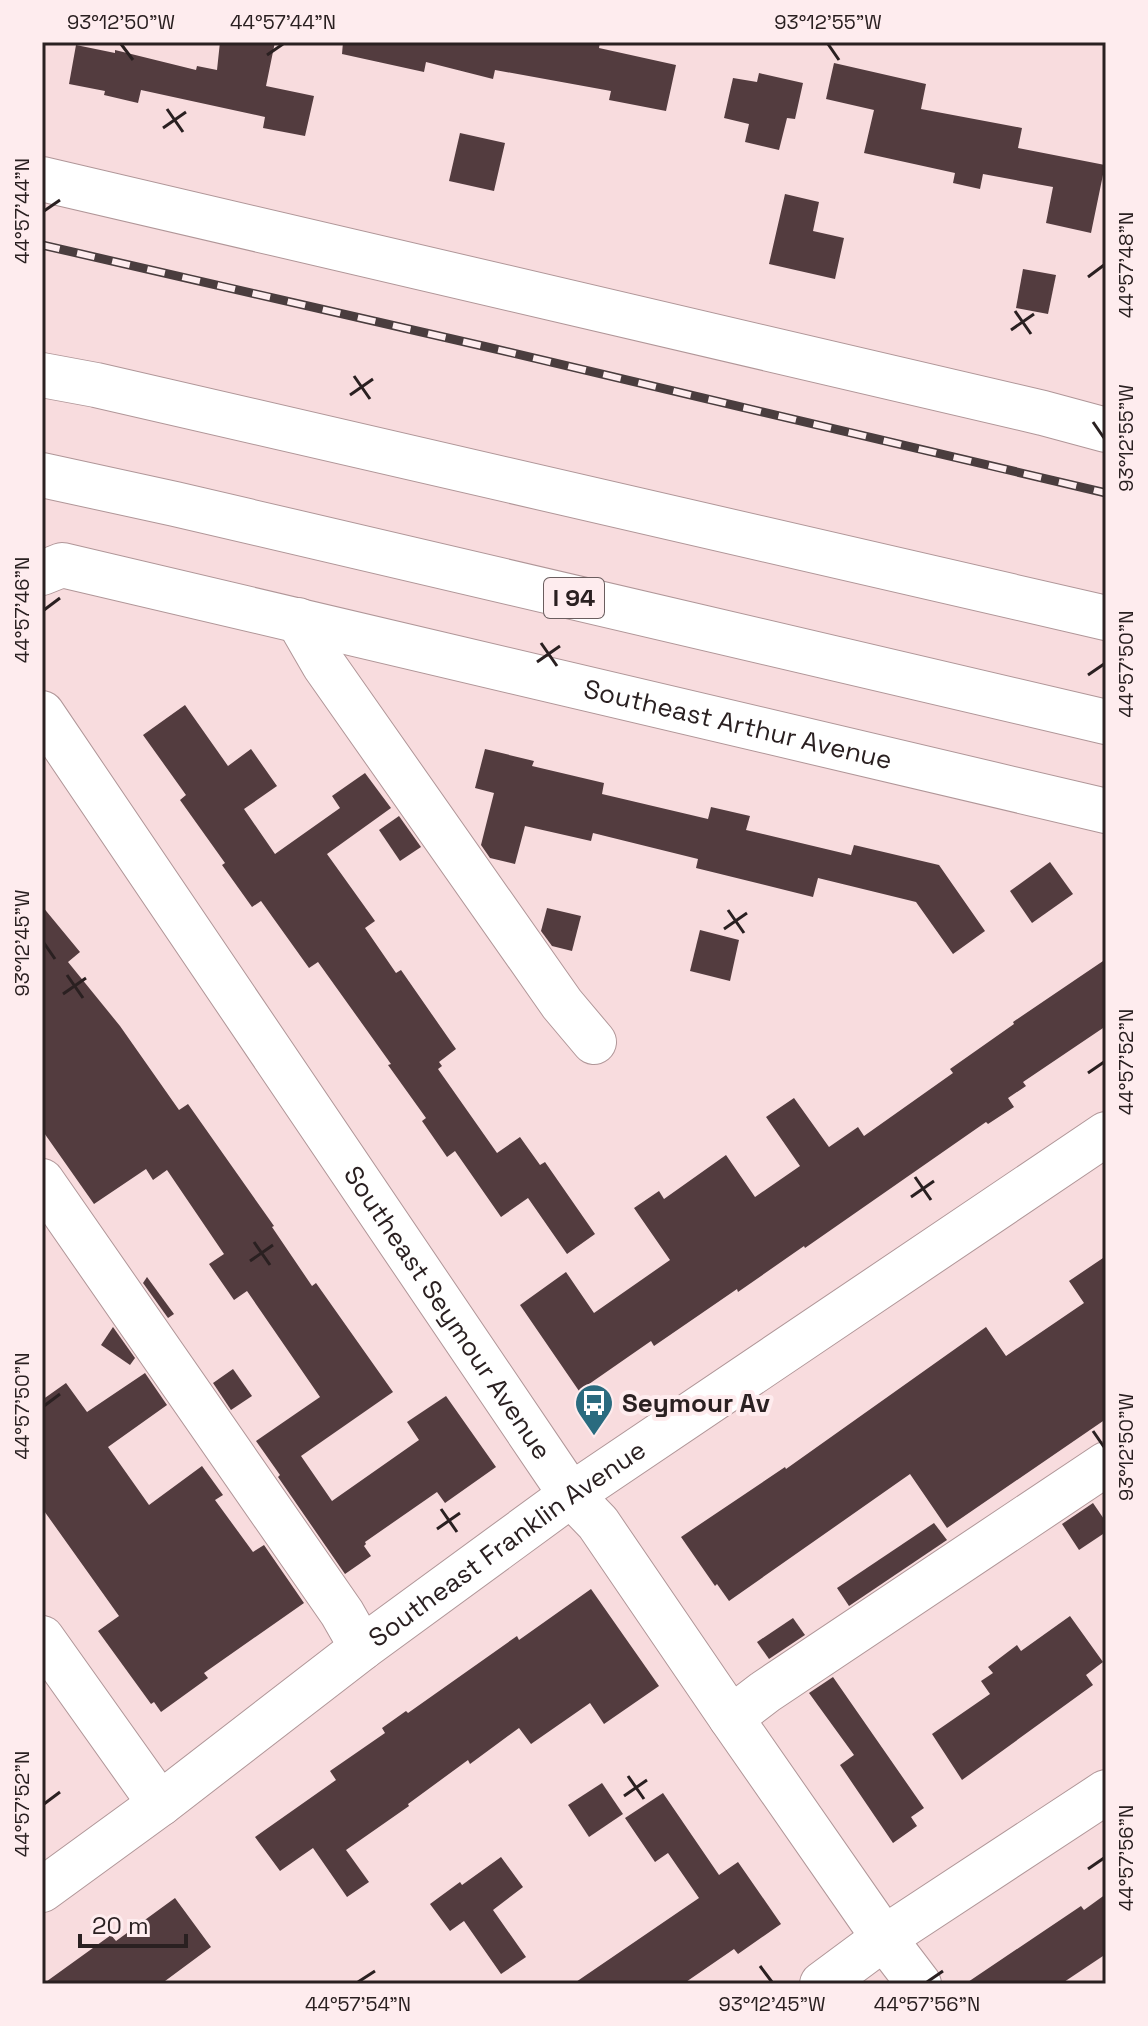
<svg xmlns="http://www.w3.org/2000/svg" width="1148" height="2026" font-family="'Space Grotesk',sans-serif">
<style>
.building{fill:#533c3f}
.lines{fill:none;stroke-linecap:round;stroke-linejoin:round}
.minor-casing{stroke:#b09698;stroke-width:46}
.highway-casing{stroke:#b09698;stroke-width:46}
.minor{stroke:#fff;stroke-width:44}
.highway{stroke:#fff;stroke-width:44}
.rail-casing{stroke:#4a3d3e;stroke-width:9}
.rail{stroke:#feecee;stroke-width:6;stroke-dasharray:18;stroke-linecap:butt}
.ticks{fill:none;stroke:#2a2021;stroke-width:3}
.labels{text-anchor:middle;stroke-width:8;stroke-linejoin:round;paint-order:stroke}
.shield{fill:#feecee;stroke:#6a5d5e;stroke-width:2}
.shield-label{font-size:24px;font-weight:bold;fill:#2a2021}
.street-label{font-size:26px;fill:#2a2021;stroke:#feecee}
.poi-label{font-size:26px;font-weight:bold;fill:#2a2021;stroke:#feecee;text-anchor:start}
.neatline{fill:none;stroke:#2a2021;stroke-width:3}
.ticks-label{font-size:20px;text-anchor:middle;fill:#2a2021}
</style>
<rect width="100%" height="100%" fill="#f8dcde"/>
<g class="building">
<polygon points="220,42 275,42 266,86 314,96 305,136 263,128 265,117 141,90 138,103 104,95 105,91 69,84 76,45 115,53 115,50 196,70 197,66 217,70"/>
<polygon points="343,42 600,42 599,48 676,65 666,111 609,100 611,91 495,70 493,79 426,62 424,72 342,54"/>
<polygon points="834,63 926,84 921,109 1022,128 1018,148 1105,165 1091,233 1046,223 1053,187 983,174 980,189 953,183 955,173 864,153 874,110 826,99"/>
<polygon points="759,73 803,83 795,119 787,118 779,150 745,142 749,124 724,118 733,78 757,82"/>
<polygon points="460,133 505,143 494,191 449,181"/>
<polygon points="785,194 819,202 813,231 844,238 835,279 769,264"/>
<polygon points="1023,269 1056,275 1048,314 1016,308"/>
<polygon points="185,705 228,766 251,749 277,786 244,809 275,854 340,808 332,796 365,773 391,808 327,854 375,921 365,928 396,973 401,970 456,1049 439,1062 442,1066 438,1069 497,1153 520,1137 540,1165 545,1162 595,1234 567,1254 528,1198 501,1217 455,1151 447,1157 422,1121 426,1118 388,1065 391,1064 318,962 309,968 261,901 252,907 222,865 225,863 180,800 186,795 143,735"/>
<polygon points="485,749 534,761 532,766 604,783 602,794 708,819 711,807 750,816 746,830 851,855 854,845 939,865 985,931 953,954 916,902 818,878 813,897 696,868 698,859 593,833 591,841 525,826 515,864 490,858 481,845 494,793 475,788"/>
<polygon points="399,816 421,847 400,861 379,830"/>
<polygon points="1050,862 1073,894 1032,923 1010,891"/>
<polygon points="42,906 80,952 68,962 120,1026 179,1110 188,1104 274,1226 272,1227 312,1286 316,1283 393,1392 301,1456 332,1501 419,1440 407,1422 446,1396 496,1467 445,1503 437,1492 365,1542 366,1544 364,1546 371,1556 345,1574 278,1477 280,1475 256,1441 320,1397 247,1291 234,1300 209,1264 224,1254 167,1170 153,1180 146,1169 94,1204 42,1130"/>
<polygon points="547,908 581,916 572,951 552,946 541,931"/>
<polygon points="700,930 739,940 730,981 690,971"/>
<polygon points="1106,959 1106,1026 1023,1082 1026,1086 1008,1098 1014,1107 988,1124 986,1122 805,1248 804,1246 738,1292 737,1289 654,1346 651,1341 579,1391 520,1305 566,1272 594,1313 670,1260 634,1208 659,1191 664,1199 726,1155 755,1197 800,1166 766,1117 794,1098 829,1147 858,1127 864,1136 953,1073 950,1069 1014,1024 1013,1022"/>
<polygon points="1106,1256 1106,1419 947,1528 910,1474 729,1601 717,1584 715,1586 681,1537 785,1467 786,1469 986,1327 1006,1356 1084,1303 1069,1281"/>
<polygon points="147,1277 174,1314 168,1318 143,1283"/>
<polygon points="113,1327 135,1358 130,1365 101,1345"/>
<polygon points="233,1369 252,1396 231,1410 213,1383"/>
<polygon points="145,1373 167,1405 108,1447 149,1505 202,1466 223,1495 215,1500 253,1552 264,1545 304,1603 204,1673 208,1678 161,1712 154,1702 151,1704 98,1631 119,1616 42,1508 42,1400 66,1383 87,1412"/>
<polygon points="1093,1503 1106,1522 1106,1532 1079,1550 1062,1524"/>
<polygon points="934,1523 947,1540 849,1606 837,1588"/>
<polygon points="591,1589 659,1686 604,1724 590,1703 531,1744 519,1728 470,1764 468,1760 408,1804 409,1806 346,1850 369,1882 347,1897 313,1848 280,1871 255,1837 336,1780 330,1771 385,1733 382,1728 406,1711 408,1713 517,1636 519,1640"/>
<polygon points="1070,1616 1103,1662 1086,1675 1093,1685 962,1780 932,1734 990,1694 981,1681 993,1673 988,1667 1017,1645 1021,1651"/>
<polygon points="793,1618 805,1635 769,1659 757,1642"/>
<polygon points="833,1677 924,1808 911,1817 917,1826 893,1843 840,1765 854,1755 809,1693"/>
<polygon points="602,1783 623,1814 589,1837 568,1805"/>
<polygon points="663,1793 719,1875 738,1862 781,1924 738,1954 734,1949 683,1984 573,1984 699,1898 668,1853 655,1862 625,1818"/>
<polygon points="501,1857 523,1887 493,1910 526,1957 501,1974 464,1921 450,1931 430,1904 460,1882 462,1885"/>
<polygon points="1106,1894 1106,1954 1061,1984 965,1984 1081,1906 1084,1910"/>
<polygon points="175,1898 211,1947 161,1984 43,1984 111,1935 116,1941"/>
</g>
<g class="lines">
<defs>
<g id="minor">
<polyline points="42,179 1043,413 1106,430"/>
<path id="s1" d="M42,573L62,565L1106,811"/>
<polyline points="298,620 324,665 562,1004 594,1042"/>
<path id="s2" d="M42,713L571,1495L598,1523L731,1718L884,1938L919,1984"/>
<polyline points="42,1181 342,1613 362,1648"/>
<polyline points="42,1638 160,1804"/>
<polyline points="731,1718 765,1692 1106,1464"/>
<path id="s3" d="M42,1890L160,1804L362,1648L571,1495L1106,1134"/>
<polyline points="822,1984 884,1938 1106,1792"/>
</g>
<g id="highway">
<polyline points="42,375 96,385 1106,618"/>
<polyline points="42,475 175,504 1106,722"/>
</g>
</defs>
<use href="#minor" class="minor-casing"/>
<use href="#highway" class="highway-casing"/>
<use href="#minor" class="minor"/>
<use href="#highway" class="highway"/>
<defs>
<polyline id="rail" points="42,245 487,347 1106,493"/>
</defs>
<use href="#rail" class="rail-casing"/>
<use href="#rail" class="rail"/>
</g>
<path class="ticks" d="M121,44L133,60M828,44L839,60M267,55L283,44M167,109L183,132M163,128L186,112M44,211L60,200M1088,277L1104,265M1015,311L1031,334M1011,330L1034,314M354,376L370,399M350,395L373,379M1093,422L1104,438M44,610L60,598M541,643L557,666M537,662L560,646M1088,675L1104,664M728,910L744,933M724,929L747,913M44,943L55,959M67,975L83,998M63,994L86,978M1088,1073L1104,1062M915,1177L931,1200M911,1197L934,1181M254,1242L270,1265M250,1261L273,1245M44,1406L60,1394M1093,1431L1104,1447M441,1509L457,1532M437,1529L460,1513M628,1776L644,1799M624,1796L647,1780M44,1804L60,1792M1088,1869L1104,1858M760,1966L772,1982M358,1982L375,1971M927,1982L943,1971"/>
<defs>
<symbol id="bus-pin" viewBox="-11 -11 22 30"><path d="M0 17L-7.5 6A9.5 9.5 0 1 1 7.5 6Z" fill="#2a6b7f" stroke="#feecee"/><path d="M-5-6H5V4H4V6H2V4H-2V6H-4V4H-5ZM-3.5-4V0h7V-4ZM-3.5 1.2v1.5H-2V1.2ZM2 1.2v1.5H3.5V1.2Z" fill="#fff"/></symbol>
</defs>
<g fill-rule="evenodd">
<use href="#bus-pin" x="572" y="1381" width="44" height="60"/>
</g>
<g class="labels">
<rect class="shield" x="544" y="578" width="60" height="40" rx="6"/>
<g class="shield-label">
<text x="574" y="606">I 94</text>
</g>
<g class="street-label">
<text dy="9" stroke="none"><textPath href="#s1" startOffset="716">Southeast Arthur Avenue</textPath></text>
<text dy="9" stroke="none"><textPath href="#s2" startOffset="724">Southeast Seymour Avenue</textPath></text>
<text dy="9" stroke="none"><textPath href="#s3" startOffset="580">Southeast Franklin Avenue</textPath></text>
</g>
<g class="poi-label">
<text x="622" y="1412">Seymour Av</text>
</g>
</g>
<rect width="1148" height="2026" fill="none" stroke="#feecee" stroke-width="88"/>
<path d="M80 1934v12h106v-12" fill="none" stroke="#2a2021" stroke-width="4"/>
<text x="92" y="1934" font-size="24" fill="#2a2021" stroke="#feecee" stroke-width="6" paint-order="stroke">20 m</text>
<rect x="44" y="44" width="1060" height="1938" class="neatline"/>
<g class="ticks-label">
<text x="121" y="29">93°12'50"W</text>
<text x="283" y="29">44°57'44"N</text>
<text x="828" y="29">93°12'55"W</text>
<text transform="translate(22 211) rotate(-90)" y="7">44°57'44"N</text>
<text transform="translate(1126 265) rotate(-90)" y="7">44°57'48"N</text>
<text transform="translate(1126 438) rotate(-90)" y="7">93°12'55"W</text>
<text transform="translate(22 610) rotate(-90)" y="7">44°57'46"N</text>
<text transform="translate(1126 664) rotate(-90)" y="7">44°57'50"N</text>
<text transform="translate(22 943) rotate(-90)" y="7">93°12'45"W</text>
<text transform="translate(1126 1062) rotate(-90)" y="7">44°57'52"N</text>
<text transform="translate(22 1406) rotate(-90)" y="7">44°57'50"N</text>
<text transform="translate(1126 1447) rotate(-90)" y="7">93°12'50"W</text>
<text transform="translate(22 1804) rotate(-90)" y="7">44°57'52"N</text>
<text transform="translate(1126 1858) rotate(-90)" y="7">44°57'56"N</text>
<text x="358" y="2011">44°57'54"N</text>
<text x="772" y="2011">93°12'45"W</text>
<text x="927" y="2011">44°57'56"N</text>
</g>
</svg>
